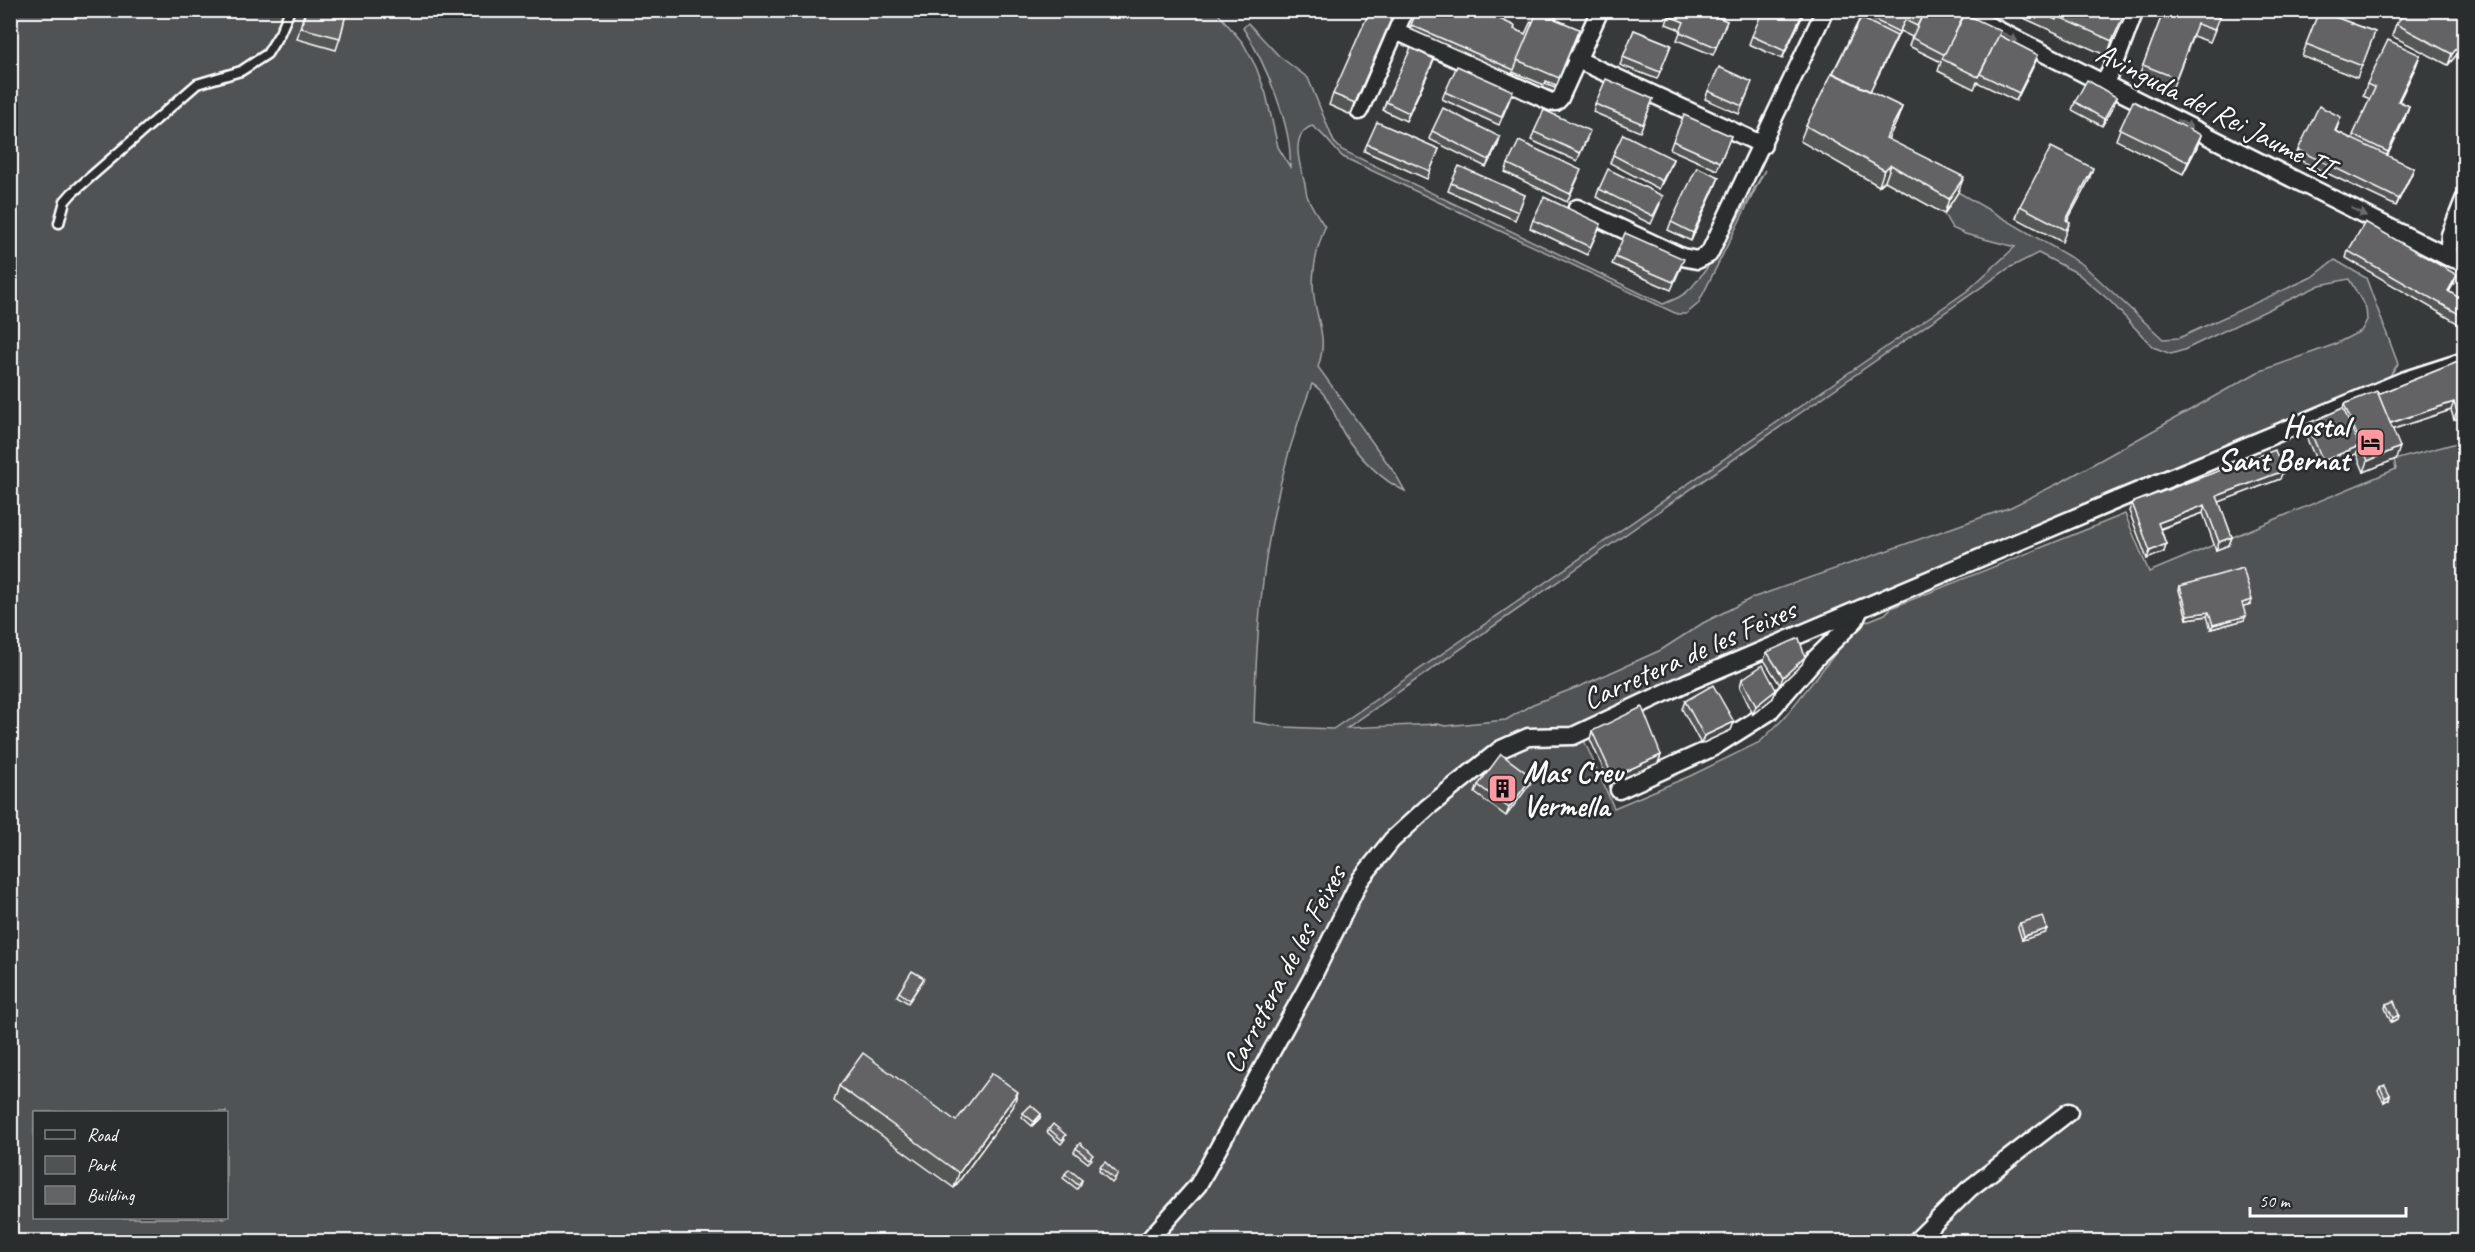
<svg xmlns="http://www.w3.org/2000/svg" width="2475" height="1252" font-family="Caveat,sans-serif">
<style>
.green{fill:#505354;stroke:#a8a9aa;stroke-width:1.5;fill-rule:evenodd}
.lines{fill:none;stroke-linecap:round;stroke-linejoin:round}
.lane-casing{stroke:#fff;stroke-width:13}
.street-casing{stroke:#fff;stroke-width:21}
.lane{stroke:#2a2d2e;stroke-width:8}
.street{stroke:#2a2d2e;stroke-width:16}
.wall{fill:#555657;stroke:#fff;stroke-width:1.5}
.shaded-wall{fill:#454647;stroke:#fff;stroke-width:1.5}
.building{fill:#636465;stroke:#fff;stroke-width:1.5}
.oneway{fill:#6a6c6d}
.labels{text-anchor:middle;stroke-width:5;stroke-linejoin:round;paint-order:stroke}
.street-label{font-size:30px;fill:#fff;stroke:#2a2d2e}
.poi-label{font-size:30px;font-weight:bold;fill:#fff;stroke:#2a2d2e;text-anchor:end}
</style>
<rect width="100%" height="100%" fill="#373a3b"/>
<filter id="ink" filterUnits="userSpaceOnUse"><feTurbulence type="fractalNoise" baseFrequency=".0167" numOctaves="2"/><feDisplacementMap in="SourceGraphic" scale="12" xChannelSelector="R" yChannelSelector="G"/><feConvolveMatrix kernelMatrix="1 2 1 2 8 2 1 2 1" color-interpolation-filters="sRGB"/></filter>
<g filter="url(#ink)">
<path class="green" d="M10,11H1216L1243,43L1256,67L1266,94L1278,147L1290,167C1293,127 1265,62 1243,28L1248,23L1279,56L1308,78L1334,142L1342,150L1663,304C1673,300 1684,296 1691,288C1721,254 1742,209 1765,170L1698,304L1686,314H1677L1343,157C1332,147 1325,134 1312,126C1289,134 1300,167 1305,184C1306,189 1306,194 1308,198C1312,208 1319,217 1325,227C1317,248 1311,275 1314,297C1318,325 1328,338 1318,367L1396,475L1405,491C1382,481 1357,455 1344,434C1334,417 1330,394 1312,384C1267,499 1257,599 1254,722L1284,727L1333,729L1967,291L2015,247L1965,234L1952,228L1944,214L1958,192L2082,264L2163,339L2179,338L2314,276L2335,260L2366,278L2398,364L2385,383L1579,729L1614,808L1690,776L1760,742L1783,719L1851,634L1865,622L1885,614L1891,608L2125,514L2149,572L2396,469L2394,460L2464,441V1241H11ZM2038,253L2077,273L2110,301L2153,347L2171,354L2184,350L2320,285L2349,279L2366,308L2367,320L2361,331L2333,345L2258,372L2063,481L2011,507L1752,598L1703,623L1661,650L1583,685L1533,704L1506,720L1445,726L1438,724L1347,728L2009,268ZM34,1112H226V1218H34Z"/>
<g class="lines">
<defs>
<polyline id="lane" points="59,223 65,201 72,193 197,84 241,71 267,54 280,33 290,10"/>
<g id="street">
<polyline points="1958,10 2448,257 2464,262"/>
<polyline points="1396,31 1551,102 1556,102 1560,98 1600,10"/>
<polyline points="1576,59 1763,145"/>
<polyline points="2104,84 2117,58 2135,10"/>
<polyline points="1359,111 1405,10"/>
<polyline points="1577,208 1682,257 1697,260 1709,254 1825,10"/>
<polyline points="2448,257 2450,235 2464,200"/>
<polyline points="1619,790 1712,748 1769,712 1815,659 1855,620 1860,609"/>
<polyline points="1147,1242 1198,1185 1312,978 1360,880 1392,840 1428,807 1501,749 1528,737 1573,736 1688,682 2105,505 2405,380 2464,361"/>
<polyline points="1915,1242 1969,1189 2069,1112"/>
</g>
</defs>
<use href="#lane" class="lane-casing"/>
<use href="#street" class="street-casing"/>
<use href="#lane" class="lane"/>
<use href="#street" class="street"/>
</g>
<g class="wall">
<polygon points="305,10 347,10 340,38 336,50 297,39"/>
<polygon points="1396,10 1351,115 1329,105 1333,94"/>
<polygon points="1417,10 1514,29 1525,34 1533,22 1556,19 1577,34 1554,92 1543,88 1544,85 1513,72 1512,74 1410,29"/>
<polygon points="1671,10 1727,21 1713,55 1677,40 1681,30 1666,24"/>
<polygon points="1864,10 1999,35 2038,55 2035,63 2016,101 1977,82 1974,89 1938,71 1941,62 1909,46 1912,37 1900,31 1870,92 1902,107 1896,123 1888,139 1958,192 1944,214 1885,181 1879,186 1800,141 1806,126"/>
<polygon points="2006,10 2128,10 2107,56"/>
<polygon points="2164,10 2223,10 2210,42 2193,36 2172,89 2139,76"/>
<polygon points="2464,10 2464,46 2448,65 2392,36 2396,24"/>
<polygon points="2319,11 2375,32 2357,78 2302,56"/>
<polygon points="1802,17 1782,59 1749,44 1752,36"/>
<polygon points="1634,30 1671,45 1657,79 1620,65"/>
<polygon points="2420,55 2416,66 2399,101 2409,106 2405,118 2387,156 2414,168 2396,206 2295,158 2298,150 2339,125 2336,131 2352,139 2370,99 2363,96 2367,84"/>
<polygon points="1431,67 1406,121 1383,110 1386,102"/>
<polygon points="1749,90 1739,114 1705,99 1708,91"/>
<polygon points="1445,92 1510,99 1499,125 1442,99"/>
<polygon points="2116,97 2114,105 2102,126 2072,110 2075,102"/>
<polygon points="1653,99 1640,132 1593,112 1595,104"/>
<polygon points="2120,129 2201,135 2197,147 2183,174 2116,140"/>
<polygon points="1432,131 1498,145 1486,167 1429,139"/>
<polygon points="1534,132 1587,139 1577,161 1531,140"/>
<polygon points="1731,136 1717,170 1670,149 1673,141"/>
<polygon points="1367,144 1439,149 1427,179 1364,151"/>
<polygon points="1613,155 1673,159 1670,167 1659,189 1610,163"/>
<polygon points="1508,164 1578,178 1567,202 1505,172"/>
<polygon points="1719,177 1691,241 1668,230 1671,222"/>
<polygon points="2089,180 2067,221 2070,222 2062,242 2016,218 2020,206"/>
<polygon points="1451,183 1525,195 1515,220 1448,191"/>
<polygon points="1599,189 1660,204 1651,224 1596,197"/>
<polygon points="1533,220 1601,224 1587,255 1530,228"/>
<polygon points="2348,251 2454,283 2449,292 2464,301 2464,327 2346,258"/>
<polygon points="1615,257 1681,267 1671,290 1612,264"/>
<polygon points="2464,356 2464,417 2454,420 2451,410 2393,429 2396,459 2364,472 2356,453 2320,469 2304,432 2307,424 2343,408 2344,404 2378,394 2463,360"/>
<polygon points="2280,479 2219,502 2232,537 2229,545 2216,550 2203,513 2161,529 2166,544 2164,552 2147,559 2129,511 2132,503"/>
<polygon points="2180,586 2251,604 2243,606 2244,620 2211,629 2207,616 2187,619 2179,590"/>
<polygon points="1767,652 1802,664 1780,685 1764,660"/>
<polygon points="1742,679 1776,690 1773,698 1753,714 1740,687"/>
<polygon points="1685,701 1734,722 1731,730 1701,744 1682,709"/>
<polygon points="1592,731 1661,755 1658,763 1610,784 1590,739"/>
<polygon points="1532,777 1530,784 1506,816 1475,793 1478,785"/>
<polygon points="2464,892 2464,904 2459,906 2457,898 2458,894"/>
<polygon points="2020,923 2045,933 2022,940 2018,927"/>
<polygon points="922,982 908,1003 897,996 899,992"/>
<polygon points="2386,1004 2399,1015 2398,1019 2391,1022 2385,1008"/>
<polygon points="839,1086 956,1121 1013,1107 954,1188 834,1101"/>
<polygon points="2380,1087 2389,1099 2384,1102 2378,1091"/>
<polygon points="1023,1113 1041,1114 1040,1118 1032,1126 1022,1117"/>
<polygon points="1049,1129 1065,1139 1061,1144 1047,1132"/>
<polygon points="1076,1148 1092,1159 1088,1163 1074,1152"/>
<polygon points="1100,1167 1116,1178 1112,1183 1099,1171"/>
<polygon points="1065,1174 1082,1180 1081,1184 1077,1189 1063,1178"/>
</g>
<g class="shaded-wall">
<polygon points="1395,10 1396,10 1351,115 1355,103"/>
<polygon points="1804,10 1802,17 1782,59 1785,51"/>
<polygon points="2126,10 2128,10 2107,56 2112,41"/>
<polygon points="1905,20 1894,44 1863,106 1866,99"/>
<polygon points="2464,40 2464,46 2448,65 2452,54"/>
<polygon points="2038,55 2035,63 2016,101 2019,93"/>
<polygon points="2420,55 2416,66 2394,112 2398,101"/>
<polygon points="1434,59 1431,67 1406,121 1409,113"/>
<polygon points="2116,97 2114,105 2102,126 2104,119"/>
<polygon points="2409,106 2405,118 2384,163 2388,152"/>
<polygon points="1902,107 1896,123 1881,153 1886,138"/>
<polygon points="2201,135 2197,147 2183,174 2188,162"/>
<polygon points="1500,137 1498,145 1486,167 1489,160"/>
<polygon points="1673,159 1670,167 1659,189 1662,181"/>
<polygon points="1891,165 1885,181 1879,186 1884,170"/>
<polygon points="2093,168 2089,180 2063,229 2066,220"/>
<polygon points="2414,168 2411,176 2396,206 2399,199"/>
<polygon points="1719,177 1716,185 1691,241 1693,233"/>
<polygon points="1964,177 1958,192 1944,214 1949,199"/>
<polygon points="2457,275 2454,283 2445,299 2448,291"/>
<polygon points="2454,402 2451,410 2385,432 2388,424"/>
<polygon points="2464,410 2464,417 2454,420 2457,412"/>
<polygon points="2359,446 2356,454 2320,469 2323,461"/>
<polygon points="2400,447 2396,459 2364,472 2368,461"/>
<polygon points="2283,471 2280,479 2214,504 2217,496"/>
<polygon points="2205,505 2203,513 2156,530 2158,523"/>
<polygon points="2232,537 2229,545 2216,550 2219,542"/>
<polygon points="2166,544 2164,552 2147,559 2150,551"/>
<polygon points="2252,600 2251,604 2240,607 2242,603"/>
<polygon points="2209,612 2207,616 2187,619 2188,615"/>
<polygon points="2246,616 2244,620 2211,629 2213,625"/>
<polygon points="1805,657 1802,664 1780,685 1783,677"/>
<polygon points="1776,690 1773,698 1753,714 1756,706"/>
<polygon points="1734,722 1731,730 1701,744 1704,736"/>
<polygon points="1661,755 1658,763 1610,784 1613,777"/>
<polygon points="1532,777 1530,784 1506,816 1509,808"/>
<polygon points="2464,900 2464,904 2459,906 2461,902"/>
<polygon points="2047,929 2045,933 2022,940 2024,936"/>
<polygon points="2399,1015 2398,1019 2391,1022 2393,1018"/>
<polygon points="1018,1092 1013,1107 954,1188 959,1173"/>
<polygon points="2390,1095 2389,1099 2384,1102 2385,1098"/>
<polygon points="1041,1114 1040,1118 1032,1126 1034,1122"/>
</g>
<g class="building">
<polygon points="306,10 347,10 340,38 301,28"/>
<polygon points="1370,10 1395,10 1355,103 1333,94"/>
<polygon points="1417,10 1480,10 1515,26 1514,29 1525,34 1531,21 1533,22 1514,70 1411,25"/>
<polygon points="1538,10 1559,11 1555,19 1579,29 1559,78 1517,60"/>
<polygon points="1671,10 1701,10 1727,21 1716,47 1680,32 1684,22 1669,16"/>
<polygon points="1763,10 1804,10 1785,51 1752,36"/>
<polygon points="1864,10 1925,10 1917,26 1905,20 1899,32 1862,14"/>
<polygon points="1925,10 1949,10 1963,17 1945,55 1912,38"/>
<polygon points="2036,10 2060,10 2056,20"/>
<polygon points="2060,10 2126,10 2112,41 2057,16"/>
<polygon points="2164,10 2222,10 2214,30 2197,24 2176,78 2143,65"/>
<polygon points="2407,10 2464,10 2464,40 2452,54 2396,24"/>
<polygon points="2319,11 2375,32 2362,66 2306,44"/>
<polygon points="1965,14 2001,31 1978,77 1942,59"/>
<polygon points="1861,18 1897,36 1870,91 1833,73"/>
<polygon points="1634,30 1671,45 1660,72 1623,57"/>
<polygon points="1999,35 2038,55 2019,93 1980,74"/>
<polygon points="2388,40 2420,55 2398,101 2409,106 2388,152 2353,135 2375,88 2367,84"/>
<polygon points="1411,48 1434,59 1409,113 1386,102"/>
<polygon points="1457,66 1513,91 1501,117 1445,92"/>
<polygon points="1719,67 1752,82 1742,106 1708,91"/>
<polygon points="1832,73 1902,107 1886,138 1964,177 1949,199 1891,165 1884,170 1806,126"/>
<polygon points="1606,79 1653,99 1643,124 1595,104"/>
<polygon points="2087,80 2116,97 2104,119 2075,102"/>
<polygon points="1546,81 1556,85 1555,88 1545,84"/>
<polygon points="2133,101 2201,135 2188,162 2120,129"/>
<polygon points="2319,106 2341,117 2335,131 2414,168 2399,199 2298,150"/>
<polygon points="1443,108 1500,137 1489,160 1432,131"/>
<polygon points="1544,110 1590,131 1580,153 1534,132"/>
<polygon points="1684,115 1731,136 1720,162 1673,141"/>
<polygon points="1377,122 1439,149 1430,171 1367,144"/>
<polygon points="1623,134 1673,159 1662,181 1613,155"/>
<polygon points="1519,141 1581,170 1570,194 1508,164"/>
<polygon points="2051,147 2093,168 2066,220 2070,222 2066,230 2020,206"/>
<polygon points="1459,166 1525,195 1518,212 1451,183"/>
<polygon points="1697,167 1719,177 1693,233 1671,222"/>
<polygon points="1608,169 1663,196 1653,216 1599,189"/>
<polygon points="1544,197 1601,224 1590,247 1533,220"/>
<polygon points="2365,222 2457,275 2448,291 2464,301 2464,317 2348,251"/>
<polygon points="1625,233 1684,259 1673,282 1615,257"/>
<polygon points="2463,360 2464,365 2464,410 2457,412 2454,402 2390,423 2378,394"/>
<polygon points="2377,391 2400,447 2368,461 2344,404"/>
<polygon points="2343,408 2359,446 2323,461 2307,424"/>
<polygon points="2275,450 2283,471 2217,496 2232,537 2219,542 2205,505 2158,523 2166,544 2150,551 2132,503"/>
<polygon points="2243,568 2252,600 2242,603 2246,616 2213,625 2209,612 2188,615 2180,586"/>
<polygon points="1799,638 1805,657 1783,677 1767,652"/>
<polygon points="1763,665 1776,690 1756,706 1742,679"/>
<polygon points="1713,685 1734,722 1704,736 1685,701"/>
<polygon points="1642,707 1661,755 1613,777 1592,731"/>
<polygon points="1501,754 1532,777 1509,808 1478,785"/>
<polygon points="2464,892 2464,900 2461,902 2458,894"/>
<polygon points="2043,916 2047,929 2024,936 2020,923"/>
<polygon points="912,971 924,978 910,1000 899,992"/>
<polygon points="2394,1001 2399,1015 2393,1018 2386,1004"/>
<polygon points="863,1053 956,1121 992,1073 1018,1092 959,1173 839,1086"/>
<polygon points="2385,1085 2390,1095 2385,1098 2380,1087"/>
<polygon points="1031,1105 1041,1114 1034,1122 1023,1113"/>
<polygon points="1053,1124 1066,1135 1062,1140 1049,1129"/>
<polygon points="1080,1143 1093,1155 1089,1159 1076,1148"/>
<polygon points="1105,1162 1118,1174 1114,1179 1100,1167"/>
<polygon points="1069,1169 1082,1180 1078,1185 1065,1174"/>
</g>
<defs><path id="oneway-solid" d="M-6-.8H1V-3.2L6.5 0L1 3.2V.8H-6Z" transform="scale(1.5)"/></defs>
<g class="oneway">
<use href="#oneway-solid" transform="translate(2010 37) rotate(27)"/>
<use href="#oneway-solid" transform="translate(2185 124) rotate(27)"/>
<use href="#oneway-solid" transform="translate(2359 212) rotate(27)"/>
</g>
</g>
<defs>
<symbol id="hotel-square" viewBox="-11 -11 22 22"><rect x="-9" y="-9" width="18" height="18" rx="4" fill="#ff9aa2" stroke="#2a2d2e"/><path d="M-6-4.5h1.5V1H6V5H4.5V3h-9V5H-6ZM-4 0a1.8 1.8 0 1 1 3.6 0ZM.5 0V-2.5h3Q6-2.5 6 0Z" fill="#111"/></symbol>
<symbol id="building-square" viewBox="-11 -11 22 22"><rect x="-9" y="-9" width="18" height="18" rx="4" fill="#ff9aa2" stroke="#2a2d2e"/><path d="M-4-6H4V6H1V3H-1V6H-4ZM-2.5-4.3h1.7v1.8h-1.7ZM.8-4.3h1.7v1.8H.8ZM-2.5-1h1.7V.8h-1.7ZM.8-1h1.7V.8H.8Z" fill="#111"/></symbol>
</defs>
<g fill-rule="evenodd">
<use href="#hotel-square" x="2354" y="426" width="33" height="33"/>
<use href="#building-square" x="1486" y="772" width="33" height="33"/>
</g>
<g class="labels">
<g class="street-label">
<text transform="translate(2215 110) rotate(27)" y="10">Avinguda del Rei Jaume II</text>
<text transform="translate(1689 654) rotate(-24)" y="10">Carretera de les Feixes</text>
<text transform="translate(1284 969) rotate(-62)" y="10">Carretera de les Feixes</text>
</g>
<g class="poi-label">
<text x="2349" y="436">Hostal<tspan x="2349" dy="34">Sant Bernat</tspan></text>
<text x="1523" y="782" text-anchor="start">Mas Creu<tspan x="1523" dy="34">Vermella</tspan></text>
</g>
</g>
<rect width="2475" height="1252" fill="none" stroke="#2a2d2e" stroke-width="36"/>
<rect x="18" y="18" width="2439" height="1216" fill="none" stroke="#fff" stroke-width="2" filter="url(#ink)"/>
<rect x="33" y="1111" width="195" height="108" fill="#2a2d2e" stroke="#7f8182" stroke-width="1.5"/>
<rect x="45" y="1130" width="30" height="9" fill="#2a2d2e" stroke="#7f8182" stroke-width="1.5"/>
<text x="87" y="1141" font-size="18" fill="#ffffff">Road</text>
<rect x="45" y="1156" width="30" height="18" fill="#505354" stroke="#7f8182" stroke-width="1.5"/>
<text x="87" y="1171" font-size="18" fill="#ffffff">Park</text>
<rect x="45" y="1186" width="30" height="18" fill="#636465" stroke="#7f8182" stroke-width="1.5"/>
<text x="87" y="1201" font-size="18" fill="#ffffff">Building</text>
<path d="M2250 1207v9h156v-9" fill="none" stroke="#ffffff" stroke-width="3"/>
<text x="2259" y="1207" font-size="18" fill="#ffffff" stroke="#2a2d2e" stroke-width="4.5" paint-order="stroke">50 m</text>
</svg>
